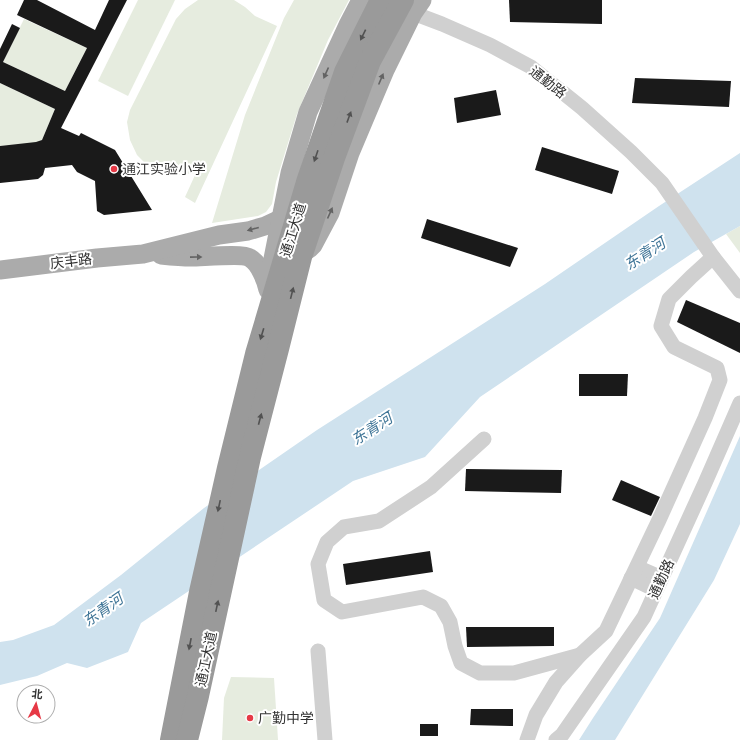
<svg xmlns="http://www.w3.org/2000/svg" width="740" height="740" font-family="'Roboto Condensed','Noto Sans SC',sans-serif">
<style>
.green{fill:#e6ecdf}
.water{fill:#cfe2ee}
.building{fill:#1a1a1a}
.lines{fill:none;stroke-linecap:round;stroke-linejoin:round}
.minor{stroke:#d0d0d0;stroke-width:15}
.major{stroke:#ababab;stroke-width:19}
.highway{stroke:#9a9a9a;stroke-width:22}
.oneway{fill:#525252}
.oneway2{fill:#636363}
.poi-dot{fill:#e63946;stroke:#fff;stroke-width:1.5}
.labels{text-anchor:middle;stroke-width:4;stroke-linejoin:round;paint-order:stroke}
.street-label{font-size:14px;fill:#333;stroke:#fff}
.poi-label{font-size:14px;fill:#333;stroke:#fff;text-anchor:start}
.water-label{font-size:15px;font-style:italic;fill:#3f7597;stroke:#fff}
</style>
<rect width="100%" height="100%" fill="#fff"/>
<g class="green">
<polygon points="138,0 175,0 128,96 98,81"/>
<polygon points="198,0 234,0 245,7 255,16 277,26 195,203 185,197 196,173 172,175 149,167 137,155 130,140 127,122 130,110 176,19 185,9"/>
<polygon points="294,0 349,0 328,40 297,114 276,182 272,204 266,212 258,216 212,223 245,115 284,18"/>
<polygon points="24,19 87,48 65,91 3,62"/>
<polygon points="0,83 55,109 42,140 36,143 0,146"/>
<polygon points="740,226 740,253 726,234"/>
<polygon points="231,677 274,678 278,740 222,740 224,698"/>
</g>
<g class="water">
<polygon points="740,153 740,226 694,252 480,397 425,457 353,481 141,623 128,652 87,668 67,663 37,676 0,685 0,642 13,640 54,625 121,575 204,508 317,430 545,284 659,206"/>
<polygon points="740,436 740,524 714,580 615,740 579,740 593,718 660,618"/>
</g>
<g class="building">
<polygon points="24,0 37,0 95,30 109,0 127,0 61,128 79,136 81,133 115,150 152,210 104,215 97,211 95,181 77,172 72,165 45,168 43,175 38,179 0,183 0,146 36,142 42,140 55,109 0,83 0,49 12,24 20,28 3,62 65,91 87,48 17,15"/>
<polygon points="509,0 602,0 602,24 510,22"/>
<polygon points="635,78 731,81 729,107 632,103"/>
<polygon points="496,90 501,115 457,123 454,98"/>
<polygon points="542,147 619,171 612,194 535,170"/>
<polygon points="427,219 518,248 510,267 421,238"/>
<polygon points="686,300 740,323 740,353 677,322"/>
<polygon points="579,374 628,374 627,396 579,396"/>
<polygon points="466,469 562,470 561,493 465,491"/>
<polygon points="621,480 660,497 651,516 612,500"/>
<polygon points="430,551 433,572 346,585 343,564"/>
<polygon points="466,627 554,627 554,646 467,647"/>
<polygon points="471,709 513,709 513,726 470,725"/>
<rect x="420" y="724" width="18" height="12"/>
</g>
<g class="lines">
<g class="minor">
<polyline points="413,13 442,24 490,45 531,67 582,108 631,152 662,183 713,257 740,291"/>
<polyline points="484,439 431,487 379,521 344,527 327,542 318,564 324,600 342,612 423,597 441,606 450,622 455,646 461,663 480,673 514,673 580,655"/>
<polyline points="637,567 662,578"/>
<polyline points="631,578 656,590"/>
<polyline points="318,651 325,740"/>
<polyline points="527,740 536,715 556,682 580,655 606,631 659,520 705,418 720,380 717,368 674,347 661,326 669,299 691,277 713,257"/>
<polyline points="556,740 562,735 644,617 705,483 740,403"/>
</g>
<g class="major">
<polyline points="309,249 313,245 330,213 350,153 385,70 413,13 422,0"/>
<path d="M161,255C171,256 181,257 191,257C203,257 243,253 250,258C259,263 266,280 268,290"/>
<polyline points="0,270 97,258 143,254 219,235 248,231 265,226 280,219 293,207 303,193"/>
<polyline points="268,284 290,173 308,112 348,25 361,0"/>
</g>
<g class="highway">
<polyline points="171,740 200,592 228,468 256,354 308,179 345,72 381,0"/>
<polyline points="187,740 198,696 250,457 278,349 301,257 334,158 370,61 403,0"/>
</g>
</g>
<defs><path id="oneway-solid" d="M-6-.8H1V-3.2L6.5 0L1 3.2V.8H-6Z"/></defs>
<g class="oneway">
<use href="#oneway-solid" transform="translate(363 35) rotate(116)"/>
<use href="#oneway-solid" transform="translate(349 117) rotate(-70)"/>
<use href="#oneway-solid" transform="translate(316 156) rotate(109)"/>
<use href="#oneway-solid" transform="translate(292 293) rotate(-76)"/>
<use href="#oneway-solid" transform="translate(262 334) rotate(107)"/>
<use href="#oneway-solid" transform="translate(260 419) rotate(-75)"/>
<use href="#oneway-solid" transform="translate(219 506) rotate(102)"/>
<use href="#oneway-solid" transform="translate(217 606) rotate(-78)"/>
<use href="#oneway-solid" transform="translate(190 644) rotate(101)"/>
</g>
<g class="oneway2">
<use href="#oneway-solid" transform="translate(326 73) rotate(114)"/>
<use href="#oneway-solid" transform="translate(381 79) rotate(-67)"/>
<use href="#oneway-solid" transform="translate(330 213) rotate(-66)"/>
<use href="#oneway-solid" transform="translate(253 229) rotate(165)"/>
<use href="#oneway-solid" transform="translate(196 257) rotate(-1)"/>
</g>
<g class="poi-dot">
<circle cx="114" cy="169" r="4"/>
<circle cx="250" cy="718" r="4"/>
</g>
<g class="labels">
<g class="street-label">
<text transform="translate(548 82) rotate(38)" y="5">通勤路</text>
<text transform="translate(293 230) rotate(-73)" y="5">通江大道</text>
<text transform="translate(71 261) rotate(-7)" y="5">庆丰路</text>
<text transform="translate(661 579) rotate(-66)" y="5">通勤路</text>
<text transform="translate(206 659) rotate(-78)" y="5">通江大道</text>
</g>
<g class="poi-label">
<text x="122" y="174">通江实验小学</text>
<text x="258" y="723">广勤中学</text>
</g>
<g class="water-label">
<text transform="translate(645 254) rotate(-33)" y="5">东青河</text>
<text transform="translate(372 429) rotate(-33)" y="5">东青河</text>
<text transform="translate(103 610) rotate(-35)" y="5">东青河</text>
</g>
</g>
<g transform="translate(36 704) rotate(6)"><circle r="19" fill="#ffffff" stroke="#adadad"/>
<path d="M0-3L7 15L0 10L-7 15Z" fill="#e63946"/>
<text y="-6" font-size="11" font-weight="bold" text-anchor="middle" fill="#333333">北</text>
</g>
</svg>
